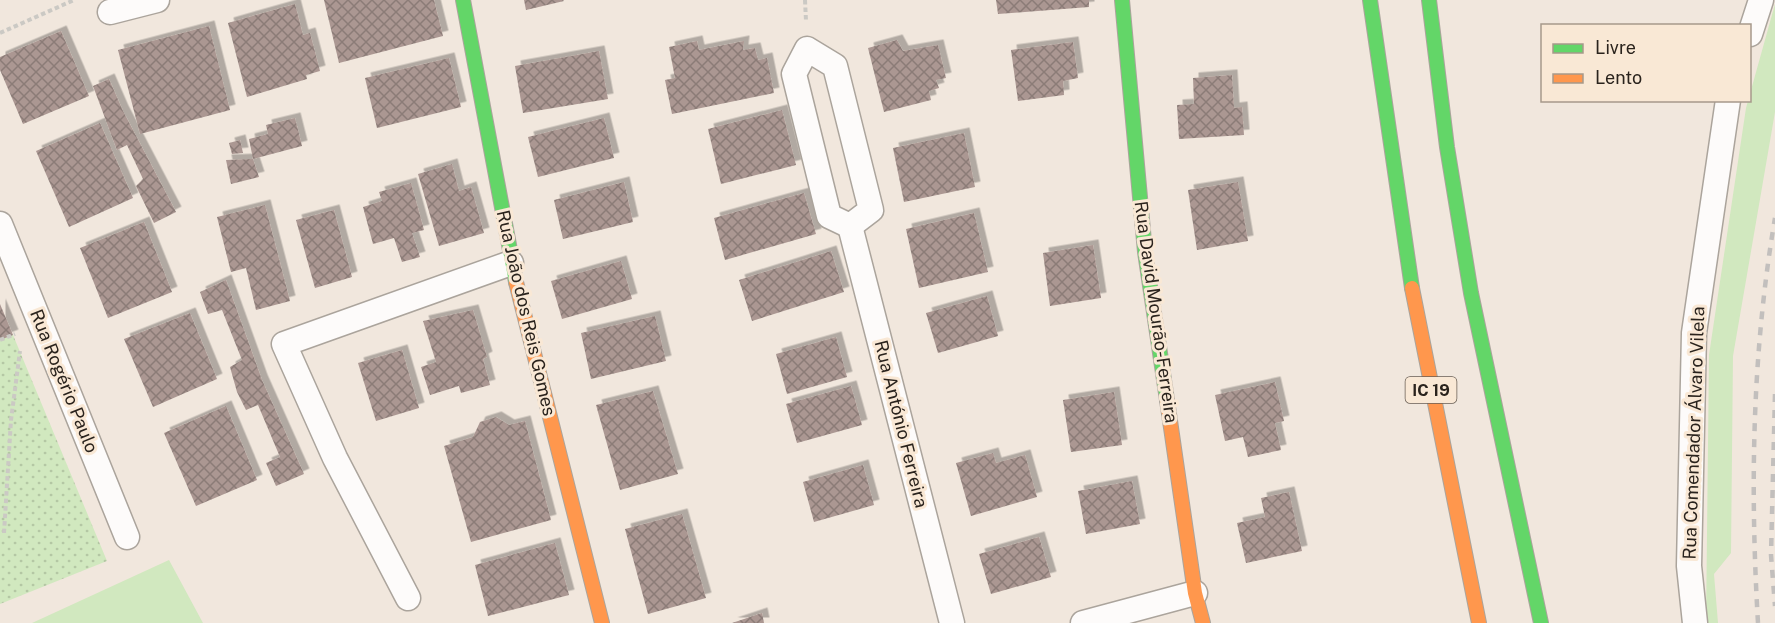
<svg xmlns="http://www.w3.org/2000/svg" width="1775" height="623" font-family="'Public Sans',sans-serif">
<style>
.green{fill:#d1e8bf}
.park{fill:url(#park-dots)}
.building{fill:url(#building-cross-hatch);filter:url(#shadow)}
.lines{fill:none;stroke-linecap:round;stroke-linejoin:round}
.street-casing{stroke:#aba49c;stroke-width:27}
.fast-casing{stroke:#aba49c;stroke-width:16}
.slow-casing{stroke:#aba49c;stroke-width:16}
.path{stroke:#cbc9c4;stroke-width:4;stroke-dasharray:4.5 3;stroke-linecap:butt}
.street{stroke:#fdfbfa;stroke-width:24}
.fast{stroke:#63d668;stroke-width:14}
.slow{stroke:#ff974d;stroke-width:14}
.rail{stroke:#c2bfbd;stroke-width:4.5;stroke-dasharray:8 8;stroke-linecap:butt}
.labels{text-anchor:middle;stroke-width:6;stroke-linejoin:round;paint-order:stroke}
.shield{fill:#f9e8d5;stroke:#685e54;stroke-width:1.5}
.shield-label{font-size:16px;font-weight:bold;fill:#2a231d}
.street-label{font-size:18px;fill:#2a231d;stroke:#f9e8d5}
</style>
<defs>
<pattern id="park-dots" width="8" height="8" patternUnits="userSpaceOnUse" patternTransform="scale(1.5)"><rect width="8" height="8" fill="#d1e8bf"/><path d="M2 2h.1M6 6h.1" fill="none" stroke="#b4c7a4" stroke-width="1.8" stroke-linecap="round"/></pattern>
<pattern id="building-cross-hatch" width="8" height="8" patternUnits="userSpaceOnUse" patternTransform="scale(1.5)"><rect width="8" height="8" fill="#ab9792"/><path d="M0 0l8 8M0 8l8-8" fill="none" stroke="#8b7b77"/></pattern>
<filter id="shadow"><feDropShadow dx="5.5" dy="-5.5" stdDeviation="0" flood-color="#0004"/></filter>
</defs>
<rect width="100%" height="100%" fill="#f1e7dd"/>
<g class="green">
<polygon points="1775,4 1775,112 1733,356 1731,553 1714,574 1718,623 1706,623 1709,355 1746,108"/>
<polygon points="169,560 203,623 32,623"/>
</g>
<polygon class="park" points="13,335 107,561 0,604 0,340"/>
<g class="building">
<polygon points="324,0 434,0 443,36 339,63"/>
<polygon points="524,0 563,0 564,1 526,10"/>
<polygon points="996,0 1089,0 1089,7 998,14"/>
<polygon points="295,4 303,35 310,33 320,71 306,75 307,79 247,97 228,23"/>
<polygon points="209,26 230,110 140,134 118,50"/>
<polygon points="61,31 89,96 23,124 0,70 0,57"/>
<polygon points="897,40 903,51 938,45 946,78 936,80 939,88 929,91 931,100 884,112 868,48"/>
<polygon points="697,41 699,50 744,41 743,50 755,48 758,60 767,58 774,93 672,114 665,80 675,78 669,47"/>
<polygon points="1073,42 1078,78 1063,81 1064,95 1018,101 1011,50"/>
<polygon points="599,51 608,99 523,113 515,66"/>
<polygon points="449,58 461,107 377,128 365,78"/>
<polygon points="1232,75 1234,108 1242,107 1244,135 1179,139 1177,105 1194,104 1193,78"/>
<polygon points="109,79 123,111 176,212 154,223 136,186 143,179 127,145 117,150 93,86"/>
<polygon points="782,110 796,165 721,184 708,129"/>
<polygon points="295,118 302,146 253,159 259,177 231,184 226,160 253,159 249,139 268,134 266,125"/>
<polygon points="604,118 614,158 538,177 528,137"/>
<polygon points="100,123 133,198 69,227 36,151"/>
<polygon points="964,133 975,187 904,202 893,148"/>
<polygon points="240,140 243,153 232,154 229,143"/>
<polygon points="452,164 459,191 471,187 484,233 439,246 418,174"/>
<polygon points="624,182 633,222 563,239 554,200"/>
<polygon points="1238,182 1248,241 1197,250 1188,190"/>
<polygon points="411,183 424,230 412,233 420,257 402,262 394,238 373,244 363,207 382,201 379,192"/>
<polygon points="804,193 816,234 725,260 714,218"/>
<polygon points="265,205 290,301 256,310 246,268 231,272 217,217"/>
<polygon points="334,210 352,277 315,288 296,220"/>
<polygon points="974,213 988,272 919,288 906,229"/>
<polygon points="144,222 172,292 108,318 80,248"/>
<polygon points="1093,245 1101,298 1050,306 1043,253"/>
<polygon points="831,251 844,292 752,321 739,280"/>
<polygon points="621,261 632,299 562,319 551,281"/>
<polygon points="226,280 262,380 304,474 276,486 266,463 280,457 258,405 246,410 237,392 230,367 242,360 222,310 208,314 200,292"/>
<polygon points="987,296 998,336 938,353 926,313"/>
<polygon points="0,304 13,335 0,340"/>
<polygon points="473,310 487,357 483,359 490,385 461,393 459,386 430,395 421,367 436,362 423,321"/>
<polygon points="190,313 217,379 153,407 124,339"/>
<polygon points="655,316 666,361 591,379 581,333"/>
<polygon points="836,337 847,377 787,394 776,354"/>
<polygon points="402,350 419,408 376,421 358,363"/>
<polygon points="1275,382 1284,421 1275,423 1281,450 1248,457 1243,437 1225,441 1215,395"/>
<polygon points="851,386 862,425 797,443 786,404"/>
<polygon points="653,391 678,474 620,490 596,405"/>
<polygon points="1114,392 1122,445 1071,452 1063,400"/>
<polygon points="226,406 257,480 196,506 164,433"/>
<polygon points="496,417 509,425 525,421 551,520 471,542 444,446 473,437 480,422"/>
<polygon points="993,453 996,463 1025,455 1037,497 971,516 956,463"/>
<polygon points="863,465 874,505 814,522 803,482"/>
<polygon points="1132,481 1140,524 1086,534 1078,491"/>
<polygon points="1289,492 1302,551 1246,563 1237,523 1265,517 1261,498"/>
<polygon points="682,514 706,598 648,614 625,529"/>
<polygon points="1039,537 1051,577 991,594 979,554"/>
<polygon points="555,543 569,595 488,616 475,565"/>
<polygon points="762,613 764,623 732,623"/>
</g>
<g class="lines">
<defs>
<g id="street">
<polyline points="110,12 157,0"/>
<polyline points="1750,34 1761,0"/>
<polygon points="807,49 835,66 871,210 850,226 829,216 794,74"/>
<polyline points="0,224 127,537"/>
<polyline points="850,226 952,623"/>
<polyline points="408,598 335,458 284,344 511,263"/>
<polyline points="1083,623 1195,593"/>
<polyline points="1695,623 1689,566 1694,333 1728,100"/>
</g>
<g id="fast">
<polyline points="463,0 516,282"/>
<polyline points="1122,0 1145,252 1167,400"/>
<polyline points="1370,0 1412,288"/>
<polyline points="1429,0 1447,147 1471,293 1541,623"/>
</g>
<g id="slow">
<polyline points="516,282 602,623"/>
<polyline points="1412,288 1479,623"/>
<polyline points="1167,400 1195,593 1203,623"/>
</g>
</defs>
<use href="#street" class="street-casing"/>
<use href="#fast" class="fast-casing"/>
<use href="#slow" class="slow-casing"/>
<g class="path">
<polyline points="805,0 806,21"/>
<polyline points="0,33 74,0"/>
<polyline points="0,340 15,334"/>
<polyline points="4,533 11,420 20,351"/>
</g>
<use href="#street" class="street"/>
<use href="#fast" class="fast"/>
<use href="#slow" class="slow"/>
<g class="rail">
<polyline points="1775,394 1771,555 1775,606"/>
<path d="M1758,623C1750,488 1752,352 1775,218"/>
</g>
</g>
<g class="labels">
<rect class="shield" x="1405.5" y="377" width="51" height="26" rx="4.5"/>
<g class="shield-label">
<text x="1431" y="396">IC 19</text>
</g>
<g class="street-label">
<text transform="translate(1156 312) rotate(82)" y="6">Rua David Mourão-Ferreira</text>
<text transform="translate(526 313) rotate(77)" y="6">Rua João dos Reis Gomes</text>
<text transform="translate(64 381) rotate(68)" y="6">Rua Rogério Paulo</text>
<text transform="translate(901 424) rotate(76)" y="6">Rua António Ferreira</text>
<text transform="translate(1694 433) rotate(-88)" y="6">Rua Comendador Álvaro Vilela</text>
</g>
</g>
<rect x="1541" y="24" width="210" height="78" fill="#f9e8d5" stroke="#a6998b" stroke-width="1.5"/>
<rect x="1553" y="44" width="30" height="9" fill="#63d668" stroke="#a6998b" stroke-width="1.5"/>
<text x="1595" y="54" font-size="18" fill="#2a231d">Livre</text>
<rect x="1553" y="74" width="30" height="9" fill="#ff974d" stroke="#a6998b" stroke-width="1.5"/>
<text x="1595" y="84" font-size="18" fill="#2a231d">Lento</text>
</svg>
